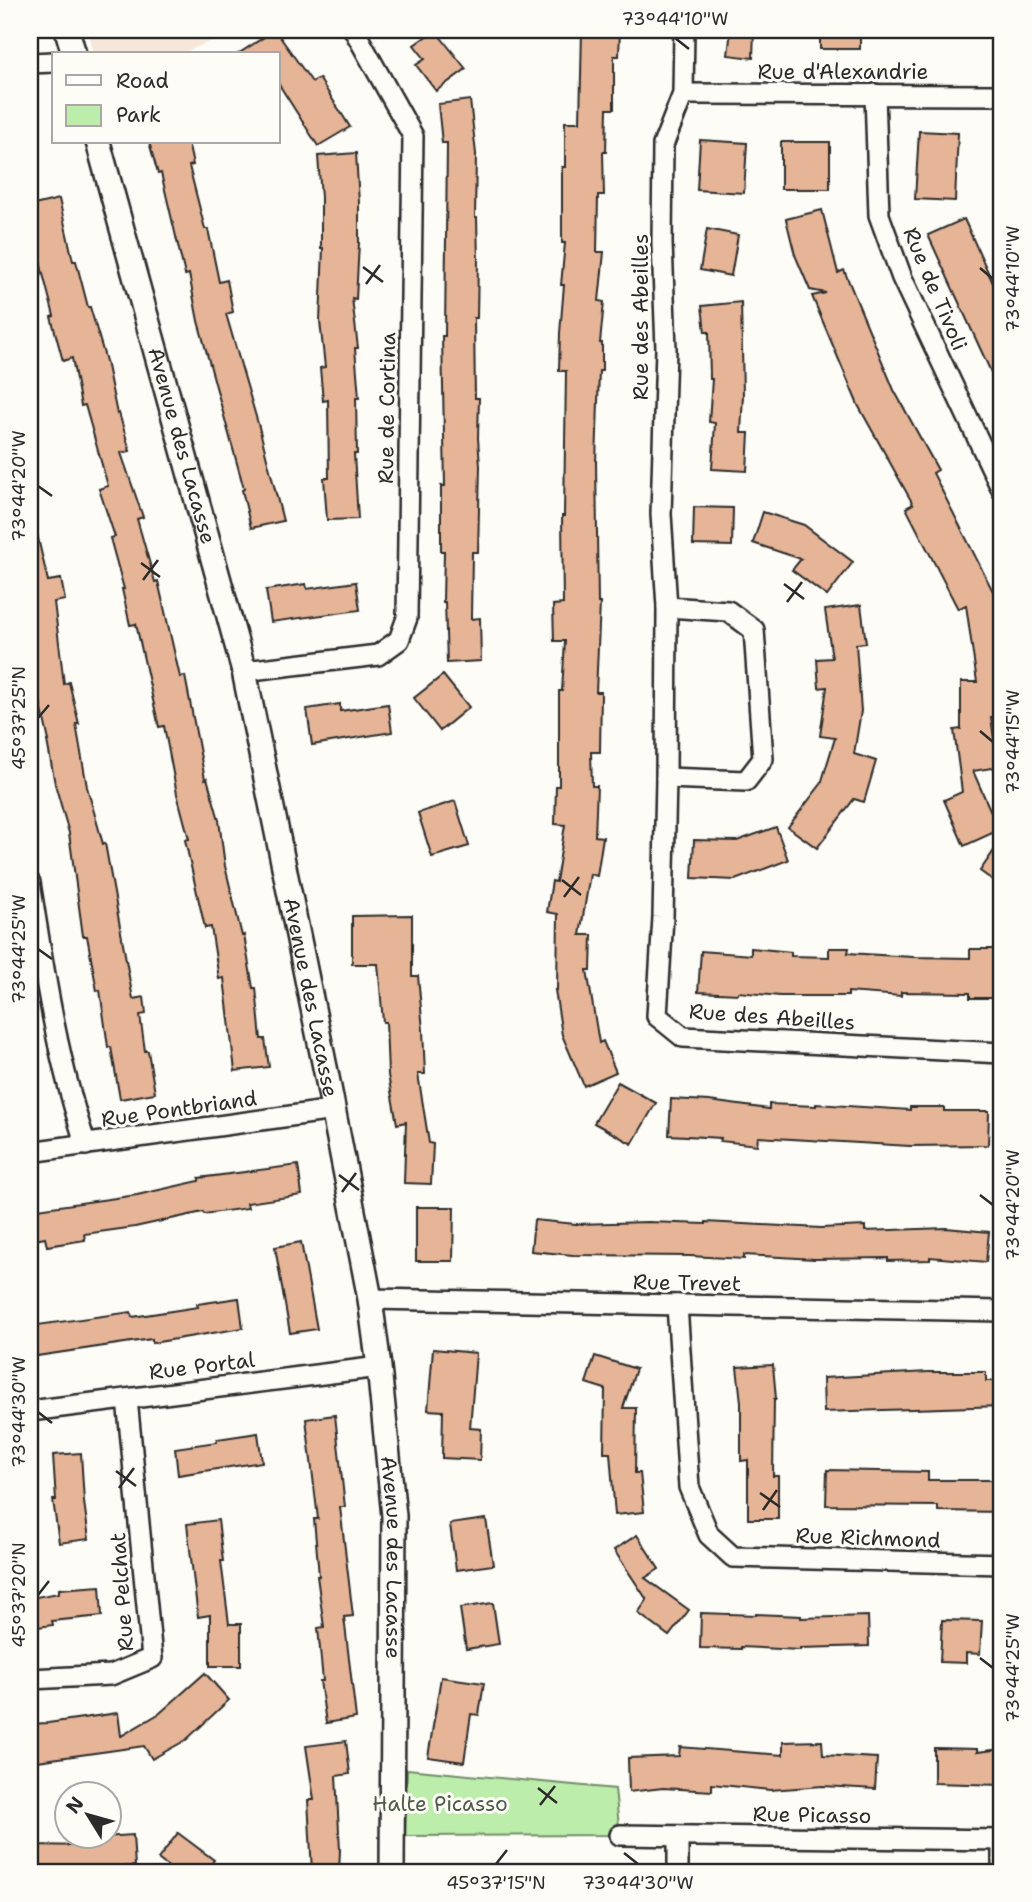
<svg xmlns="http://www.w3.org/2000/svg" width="1032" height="1902" font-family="'Shantell Sans',sans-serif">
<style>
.built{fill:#f6e7da}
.green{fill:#bdedab;stroke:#748c6b;stroke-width:2}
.building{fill:#e6b597;stroke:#2b2b2b;stroke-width:2}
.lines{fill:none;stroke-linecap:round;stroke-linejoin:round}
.minor-casing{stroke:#2b2b2b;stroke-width:24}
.tertiary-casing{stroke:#2b2b2b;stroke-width:28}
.minor{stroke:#fdfcf7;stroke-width:19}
.tertiary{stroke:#fdfcf7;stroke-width:23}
.ticks{fill:none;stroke:#2b2b2b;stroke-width:2.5}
.labels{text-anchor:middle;stroke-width:6;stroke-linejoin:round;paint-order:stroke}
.street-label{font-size:21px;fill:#2b2b2b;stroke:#fdfcf7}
.park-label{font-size:21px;fill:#505c4b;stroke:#fdfcf7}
.neatline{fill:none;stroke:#2b2b2b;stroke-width:2.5}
.ticks-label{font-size:18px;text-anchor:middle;fill:#2b2b2b}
</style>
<rect width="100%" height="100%" fill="#fdfcf7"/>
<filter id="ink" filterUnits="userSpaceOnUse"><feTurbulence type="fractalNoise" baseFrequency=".0143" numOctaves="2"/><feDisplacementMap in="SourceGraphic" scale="14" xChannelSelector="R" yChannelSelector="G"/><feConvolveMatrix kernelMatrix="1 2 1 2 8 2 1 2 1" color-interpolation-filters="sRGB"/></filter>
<g filter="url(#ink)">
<polygon class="built" points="88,30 241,30 179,54 94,54"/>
<polygon class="green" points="407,1769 615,1789 620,1835 405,1836"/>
<g class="building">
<polygon points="275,30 312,82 319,78 350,127 318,146 278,83 278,54 238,54"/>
<polygon points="435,30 466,69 436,91 416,65 425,59 414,45"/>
<polygon points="582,30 620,30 619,56 614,56 614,109 607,109 606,152 603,152 604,195 598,195 597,252 604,252 599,301 604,302 600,343 602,343 602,371 599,371 596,463 598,603 600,603 596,692 601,692 600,752 591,752 592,786 597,786 595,836 603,837 597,876 590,874 580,935 592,935 591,970 587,970 599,1043 603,1041 616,1072 584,1086 562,1035 555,990 557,990 558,914 547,912 552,881 556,882 565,825 555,824 556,786 559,786 559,691 562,691 565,641 554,641 553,605 563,604 562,516 564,516 566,371 559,371 560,333 564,285 561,285 565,243 562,243 562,167 565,167 565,122 580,122"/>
<polygon points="731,30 754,30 753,58 728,55"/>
<rect x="820" y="30" width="40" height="19"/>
<polygon points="470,100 476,154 475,218 477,218 478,261 477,318 474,318 475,398 479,398 478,438 480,466 478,552 472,552 471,619 480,618 481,661 447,663 445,602 443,602 444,551 441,551 441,486 445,486 442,336 445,336 447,143 442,143 438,104"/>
<polygon points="919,131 958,133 955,201 915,199"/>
<polygon points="700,140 747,143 744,193 697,190"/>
<polygon points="149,142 188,142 193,165 189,166 205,229 208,229 219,282 227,280 233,312 226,314 259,427 283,521 251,528 242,490 244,489 198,321 189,274 185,275 161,173 158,174"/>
<rect x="781" y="142" width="49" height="47"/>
<polygon points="356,153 359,203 359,243 356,299 352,298 358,348 355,348 359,398 356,398 357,454 354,454 358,519 327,520 324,478 329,478 328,400 323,401 320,368 325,367 320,321 323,248 321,248 321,198 318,156"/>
<polygon points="59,199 73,261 76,261 88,307 90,307 106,361 117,414 119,413 130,451 121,453 143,517 137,519 155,582 158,581 180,677 185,676 205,779 207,778 219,820 225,866 242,936 244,935 253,988 256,988 261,1039 265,1039 269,1067 235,1071 224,978 219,979 211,927 205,928 185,840 189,839 177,794 164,726 159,727 136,624 130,625 122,589 124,589 110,538 115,537 99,489 108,486 85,405 81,406 72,358 63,361 51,317 54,316 42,270 30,206"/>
<polygon points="822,210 838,273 844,270 894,390 938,470 933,473 1002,609 1002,717 991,717 998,767 973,771 999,830 964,846 944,800 962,792 954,730 961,729 961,682 977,682 966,605 958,609 906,508 913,504 858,405 812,296 826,293 810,290 795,255 786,219"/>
<polygon points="964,219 1002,303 1002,396 928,235"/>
<polygon points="707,229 738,235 731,276 700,270"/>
<polygon points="741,302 743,395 741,433 749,433 747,471 712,469 715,423 709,422 712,379 710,379 709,332 705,332 702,306"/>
<polygon points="694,507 733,508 732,546 693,545"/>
<polygon points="763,512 804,525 853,562 827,596 792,570 801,559 753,543"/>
<polygon points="37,534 48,581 61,579 65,600 54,602 64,684 69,682 79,724 76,724 87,787 103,844 105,843 133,999 144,997 146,1014 140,1015 145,1051 148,1051 155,1093 120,1099 111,1047 108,1047 100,990 97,991 87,936 83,936 69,833 55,784 47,741 49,741 35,679 32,680 30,660 30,535"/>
<polygon points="356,582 360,610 271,622 266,590 306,584 307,589"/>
<polygon points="861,605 866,643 856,644 861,711 854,754 876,761 864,802 854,799 817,848 788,827 821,784 835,738 820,736 827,687 819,688 817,659 832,658 825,610"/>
<polygon points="443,675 469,707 440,731 414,698"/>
<polygon points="340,704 340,711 388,704 392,732 312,745 307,709"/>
<polygon points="455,801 469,846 432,857 418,813"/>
<polygon points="776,827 788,860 735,880 692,878 694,840 737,841"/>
<polygon points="1002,839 1002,887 980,871"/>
<polygon points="412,915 412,976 418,976 423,1030 425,1074 418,1074 429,1143 433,1144 431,1184 404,1183 406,1122 397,1124 388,1075 386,1022 383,1022 378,964 352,964 352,916"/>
<polygon points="751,948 791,952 791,956 829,957 829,948 849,948 848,953 913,957 970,958 970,949 1002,949 1002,998 970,998 970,993 901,992 901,996 848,992 848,996 780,996 738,992 738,994 698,992 701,951 751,955"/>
<polygon points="618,1082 656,1103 632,1144 594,1123"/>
<polygon points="671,1099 709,1101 769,1109 769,1104 816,1106 816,1104 910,1110 910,1107 944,1107 944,1111 989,1111 988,1145 910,1146 758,1137 757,1145 720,1141 721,1138 669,1135"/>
<polygon points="298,1165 302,1195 247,1203 248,1208 204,1214 203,1212 135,1227 84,1234 85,1240 47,1246 45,1238 30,1241 30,1210 137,1195 199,1181 199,1178"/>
<polygon points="416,1207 454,1207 453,1261 416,1261"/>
<polygon points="534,1220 576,1224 648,1222 706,1224 706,1222 821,1228 865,1226 865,1231 946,1228 989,1232 986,1262 930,1257 930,1260 888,1261 888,1258 815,1259 744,1255 744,1259 690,1256 573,1255 531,1251"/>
<polygon points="301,1242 317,1329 290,1333 275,1247"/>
<polygon points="239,1298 243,1328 152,1343 152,1339 30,1357 30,1326 131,1312 132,1317 198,1307 197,1304"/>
<polygon points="433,1349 476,1353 470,1428 481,1429 480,1460 442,1458 443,1411 428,1410"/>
<polygon points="595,1356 636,1369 623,1408 636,1408 635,1473 640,1473 644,1512 615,1515 610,1453 604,1453 605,1389 586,1383"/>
<polygon points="773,1365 776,1399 774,1399 773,1476 778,1476 778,1519 748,1519 748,1460 741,1461 741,1402 737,1367"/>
<polygon points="928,1372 986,1372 986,1381 1002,1381 1002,1406 824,1412 823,1378"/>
<polygon points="335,1415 345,1507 340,1507 353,1616 344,1617 356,1718 326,1723 320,1681 323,1681 318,1628 324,1627 317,1576 319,1576 314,1519 318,1519 306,1419"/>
<polygon points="258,1433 262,1462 178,1475 175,1448 217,1442 217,1439"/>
<polygon points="81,1453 84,1502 89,1539 59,1543 53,1500 56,1500 53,1455"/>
<polygon points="827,1470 928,1472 928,1480 1002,1480 1002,1512 938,1511 938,1506 826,1505"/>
<polygon points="486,1519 493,1565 456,1570 450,1524"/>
<polygon points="218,1520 223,1561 221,1561 229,1624 241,1624 241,1666 210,1666 210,1615 198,1617 187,1524"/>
<polygon points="637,1535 659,1569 645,1578 689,1610 669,1636 638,1613 647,1600 614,1550"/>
<polygon points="100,1586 102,1616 52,1621 53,1625 30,1628 30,1598 59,1593 59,1589"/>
<polygon points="493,1603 499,1644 466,1649 460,1608"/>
<polygon points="701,1613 756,1615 756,1614 801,1616 801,1618 868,1616 869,1646 800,1648 800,1650 741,1647 741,1649 700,1648"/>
<polygon points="942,1620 982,1621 980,1654 966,1653 966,1663 940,1662"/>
<polygon points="205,1673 229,1700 186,1740 152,1759 144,1746 30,1762 30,1724 48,1723 118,1713 121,1736 160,1713"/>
<polygon points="441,1677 484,1683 479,1715 471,1714 464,1762 428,1757"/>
<polygon points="346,1741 350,1774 336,1776 340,1850 339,1872 312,1872 308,1800 314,1800 306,1746"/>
<polygon points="822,1741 823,1755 877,1758 875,1789 823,1786 770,1790 712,1784 712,1791 663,1788 629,1792 628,1758 679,1756 680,1747 783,1755 783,1742"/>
<polygon points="934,1748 977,1749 977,1752 1002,1749 1002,1785 934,1783"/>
<polygon points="178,1833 214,1860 205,1872 175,1872 158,1859"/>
<polygon points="133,1835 135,1866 68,1870 68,1872 30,1872 30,1845 89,1846 88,1838"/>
</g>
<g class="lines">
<defs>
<g id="minor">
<polyline points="684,30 683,94 663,145 662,243 666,349 661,514 667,607 666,778 663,917 657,1016 683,1037 1002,1053"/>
<polyline points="30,63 54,62"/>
<polyline points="683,94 1002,95"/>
<polyline points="875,94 879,215 902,278 1002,490"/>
<polyline points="244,671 378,655 399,640 407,618 413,136 354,30"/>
<polyline points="666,778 746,781 763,759 754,630 728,611 667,607"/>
<path d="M30,883C44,971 57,1060 86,1145"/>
<polyline points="30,1152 334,1110"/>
<polyline points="370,1299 1002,1311"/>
<polyline points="677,1305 689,1487 709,1535 733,1557 1002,1564"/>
<polyline points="30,1411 379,1367"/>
<polyline points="30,1679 111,1675 152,1658 127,1399"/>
<polyline points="620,1835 1002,1840"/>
<polyline points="678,1872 678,1836"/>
<polyline points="1002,1872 1002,1840"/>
</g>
<g id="tertiary">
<polyline points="67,30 74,54"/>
<path id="s1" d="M98,142L244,671L327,1077L370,1299L379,1367L394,1516L392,1872"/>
</g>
</defs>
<use href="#minor" class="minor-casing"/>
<use href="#tertiary" class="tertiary-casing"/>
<use href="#minor" class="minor"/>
<use href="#tertiary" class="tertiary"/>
</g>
</g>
<path class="ticks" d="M675,38L689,49M363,267L383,282M980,268L993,279M366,284L380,265M38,486L52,496M141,563L160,577M143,580L158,560M784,584L804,599M787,602L802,582M38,718L49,705M980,731L993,742M562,880L581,895M564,897L579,877M38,949L52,959M339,1175L359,1190M342,1192L356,1173M980,1195L993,1205M38,1412L52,1423M116,1471L136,1486M119,1488L134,1468M760,1493L780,1507M763,1510L777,1490M38,1595L49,1581M980,1658L993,1668M538,1788L557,1803M540,1805L555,1786M624,1853L638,1864M496,1864L507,1850"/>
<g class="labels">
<g class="street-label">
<text x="843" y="79">Rue d'Alexandrie</text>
<text transform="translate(935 289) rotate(67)" y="7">Rue de Tivoli</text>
<text transform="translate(641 317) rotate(-90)" y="7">Rue des Abeilles</text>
<text transform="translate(387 408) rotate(-89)" y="7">Rue de Cortina</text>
<text dy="7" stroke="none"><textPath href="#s1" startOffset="315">Avenue des Lacasse</textPath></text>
<text dy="7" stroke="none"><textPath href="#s1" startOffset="882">Avenue des Lacasse</textPath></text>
<text transform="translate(772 1017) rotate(4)" y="7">Rue des Abeilles</text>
<text transform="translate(179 1109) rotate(-8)" y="7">Rue Pontbriand</text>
<text transform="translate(687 1283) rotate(1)" y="7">Rue Trevet</text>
<text transform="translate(202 1366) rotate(-7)" y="7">Rue Portal</text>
<text transform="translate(868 1538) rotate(2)" y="7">Rue Richmond</text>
<text dy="7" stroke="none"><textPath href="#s1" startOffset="1449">Avenue des Lacasse</textPath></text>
<text transform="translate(122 1592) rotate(-94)" y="7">Rue Pelchat</text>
<text transform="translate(812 1815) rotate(1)" y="7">Rue Picasso</text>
</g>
<g class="park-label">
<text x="440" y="1811">Halte Picasso</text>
</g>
</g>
<rect width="1032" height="1902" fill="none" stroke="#fdfcf7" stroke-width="77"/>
<rect x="52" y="52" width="228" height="91" fill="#fdfcf7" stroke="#a9a8a5" stroke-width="2"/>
<rect x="66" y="75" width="35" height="10" fill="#fdfcf7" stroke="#a9a8a5" stroke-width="2"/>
<text x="116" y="88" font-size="21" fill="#2b2b2b">Road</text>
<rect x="66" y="105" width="35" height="21" fill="#bdedab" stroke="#a9a8a5" stroke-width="2"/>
<text x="116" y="122" font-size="21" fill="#2b2b2b">Park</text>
<g transform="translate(88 1815) rotate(307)"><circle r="33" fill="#fdfcf7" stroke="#a9a8a5" stroke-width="2"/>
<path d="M0-5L12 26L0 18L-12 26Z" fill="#2b2b2b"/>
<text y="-10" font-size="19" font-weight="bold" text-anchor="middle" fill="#2b2b2b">N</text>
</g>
<rect x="38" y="38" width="955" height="1826" class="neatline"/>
<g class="ticks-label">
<text x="675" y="25">73°44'10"W</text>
<text transform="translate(1013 279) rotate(-90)" y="6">73°44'10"W</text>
<text transform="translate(19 486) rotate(-90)" y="6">73°44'20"W</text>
<text transform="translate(19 718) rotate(-90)" y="6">45°37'25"N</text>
<text transform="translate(1013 742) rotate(-90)" y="6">73°44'15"W</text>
<text transform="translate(19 949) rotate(-90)" y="6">73°44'25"W</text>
<text transform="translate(1013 1205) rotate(-90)" y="6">73°44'20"W</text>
<text transform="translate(19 1412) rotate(-90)" y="6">73°44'30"W</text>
<text transform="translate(19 1595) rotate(-90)" y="6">45°37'20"N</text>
<text transform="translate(1013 1668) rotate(-90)" y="6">73°44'25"W</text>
<text x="496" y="1889">45°37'15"N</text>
<text x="638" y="1889">73°44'30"W</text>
</g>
</svg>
